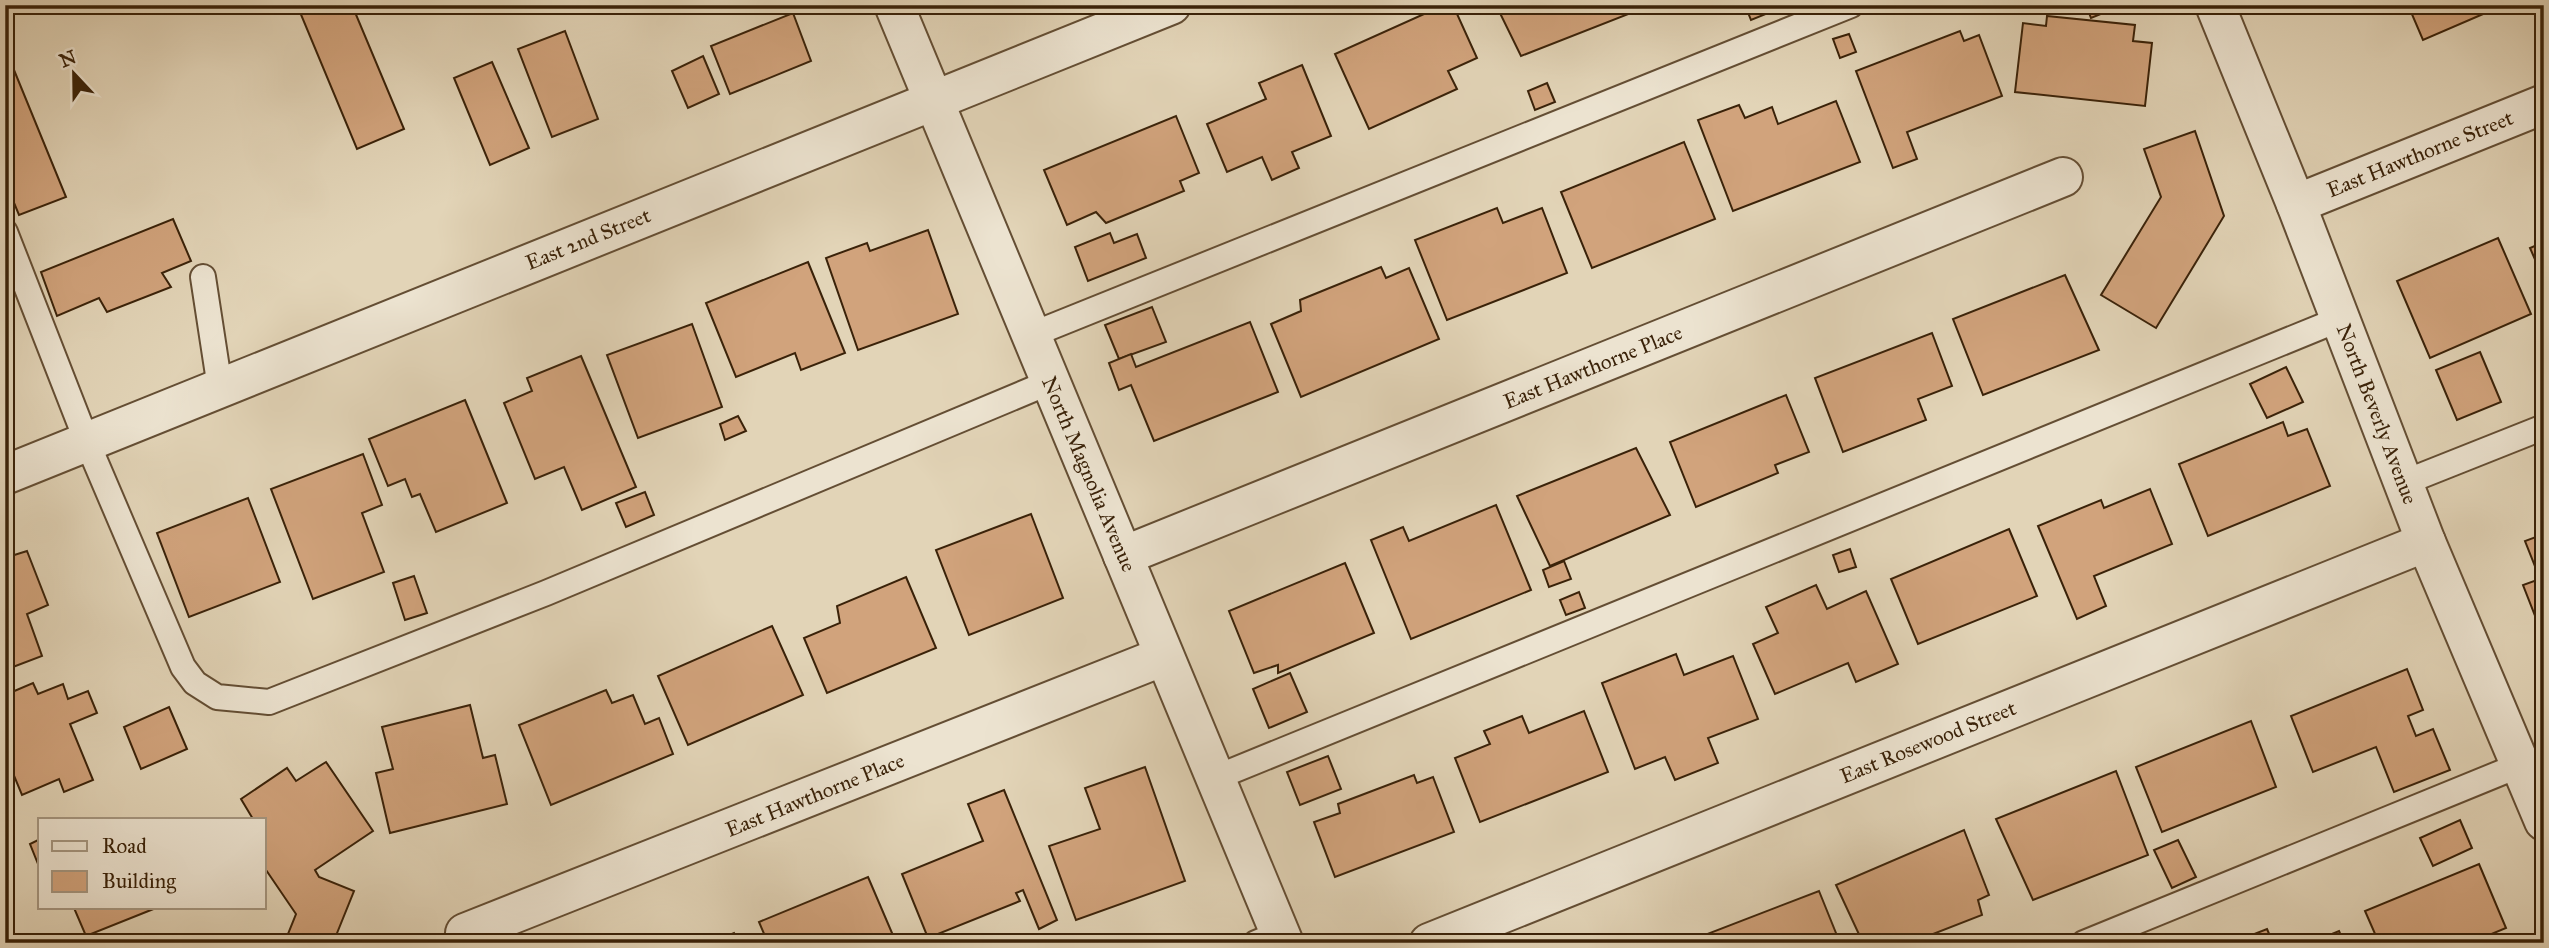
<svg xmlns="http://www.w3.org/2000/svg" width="2549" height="948" font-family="'IM FELL Great Primer',serif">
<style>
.building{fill:#d1a37c;stroke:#3a2209;stroke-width:2}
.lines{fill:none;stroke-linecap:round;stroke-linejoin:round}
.service-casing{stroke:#644e34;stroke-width:28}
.minor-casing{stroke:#644e34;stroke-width:42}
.service{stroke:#ece3d0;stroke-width:24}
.minor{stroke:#ece3d0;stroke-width:38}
.labels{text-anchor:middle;stroke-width:5;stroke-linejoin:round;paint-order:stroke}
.street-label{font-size:21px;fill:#3a2209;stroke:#ece3d0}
</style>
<rect width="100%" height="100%" fill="#e2d4b7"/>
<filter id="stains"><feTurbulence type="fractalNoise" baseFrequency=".00286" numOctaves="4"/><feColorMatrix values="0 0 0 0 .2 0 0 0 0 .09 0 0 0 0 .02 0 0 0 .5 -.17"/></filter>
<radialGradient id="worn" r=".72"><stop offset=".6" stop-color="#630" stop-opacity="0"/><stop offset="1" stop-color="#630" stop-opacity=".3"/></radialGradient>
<g class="building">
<polygon points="297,5 352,5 404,129 357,149"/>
<polygon points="1444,5 1453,5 1477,58 1448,71 1457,89 1369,129 1335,54"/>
<polygon points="1496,5 1628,5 1631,13 1521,56"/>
<polygon points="1745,5 1788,5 1751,20"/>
<polygon points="2086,5 2123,5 2091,18"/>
<polygon points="2408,5 2504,5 2423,40"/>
<polygon points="793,13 811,61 730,94 711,46"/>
<polygon points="2047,16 2135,25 2133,41 2152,43 2145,106 2015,92 2023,23 2046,26"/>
<polygon points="565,31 598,119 552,137 518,49"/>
<polygon points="1960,31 1964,41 1979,35 2002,96 1907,132 1917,159 1893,168 1856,71"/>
<polygon points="1849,34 1856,52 1840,58 1833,39"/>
<polygon points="5,48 66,197 19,215 5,181"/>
<polygon points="703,56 719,94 688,108 672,71"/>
<polygon points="492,62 529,148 490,165 454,78"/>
<polygon points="1302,65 1331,136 1292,152 1299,168 1272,180 1262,157 1227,172 1207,124 1266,99 1259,83"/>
<polygon points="1547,83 1555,102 1535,110 1528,91"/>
<polygon points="1836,101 1860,162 1733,211 1698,120 1739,105 1745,118 1772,107 1778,124"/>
<polygon points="1176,116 1199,173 1180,181 1184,191 1106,223 1096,212 1067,225 1044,170"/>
<polygon points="2195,131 2224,216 2156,328 2101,295 2161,197 2144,149"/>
<polygon points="1684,142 1715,219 1592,268 1561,192"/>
<polygon points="1497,208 1503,223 1542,208 1567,273 1447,320 1415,240"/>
<polygon points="173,219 191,261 162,273 171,287 107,312 99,298 57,316 41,272"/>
<polygon points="928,230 958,314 858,350 826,258 867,243 870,251"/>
<polygon points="1110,233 1114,243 1137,234 1146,258 1088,281 1075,247"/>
<polygon points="2498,238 2531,314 2430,358 2397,281"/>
<polygon points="2544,242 2544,280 2530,248"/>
<polygon points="808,262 845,353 801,370 795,353 736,377 706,303"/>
<polygon points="1381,267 1386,278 1409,268 1439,339 1301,397 1271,324 1301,311 1300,300"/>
<polygon points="2065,275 2099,350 1983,395 1953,319"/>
<polygon points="1152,307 1166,342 1119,359 1105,325"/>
<polygon points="1250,322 1278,392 1154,441 1131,385 1119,390 1109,363 1131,354 1136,367"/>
<polygon points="692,324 722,407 638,438 607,355"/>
<polygon points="1932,333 1952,386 1918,399 1926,420 1843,452 1815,378"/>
<polygon points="2480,352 2501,402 2457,420 2436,370"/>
<polygon points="581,356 636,487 582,510 564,467 535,479 504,403 532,391 527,378"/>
<polygon points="2286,367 2303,402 2267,418 2250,384"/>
<polygon points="1786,395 1809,452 1775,465 1778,473 1696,507 1670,442"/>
<polygon points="465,400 507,503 436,532 420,494 412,497 405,479 388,486 369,439"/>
<polygon points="738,416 746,431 725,440 720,424"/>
<polygon points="2283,422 2288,436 2307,429 2330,486 2208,536 2179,464"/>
<polygon points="1636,448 1670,515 1550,566 1517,496"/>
<polygon points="363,454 382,505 362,513 384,572 313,599 271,489"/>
<polygon points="2150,489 2172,544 2094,576 2106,606 2077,619 2038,526 2101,500 2104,508"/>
<polygon points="645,492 654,515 626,527 616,503"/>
<polygon points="248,498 280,582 189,617 157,533"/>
<polygon points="1496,505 1531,590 1411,639 1371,540 1403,527 1409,541"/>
<polygon points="1031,514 1063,598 969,635 936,550"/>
<polygon points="2009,529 2037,596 1918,644 1891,579"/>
<polygon points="2544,534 2544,630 2541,631 2523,585 2540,579 2525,541"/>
<polygon points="1850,549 1856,567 1839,572 1833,555"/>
<polygon points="27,551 48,605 27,614 42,656 5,670 5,576 10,574 11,556"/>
<polygon points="1564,561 1571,579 1549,587 1543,570"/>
<polygon points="1345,563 1374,633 1278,673 1278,665 1254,673 1229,611"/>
<polygon points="414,576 427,613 405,620 393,583"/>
<polygon points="906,577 936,648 827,693 804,638 840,623 837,606"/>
<polygon points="1816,585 1827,609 1866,591 1898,664 1856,682 1848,663 1775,694 1753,644 1778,633 1766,607"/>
<polygon points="1579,592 1585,608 1566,615 1560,600"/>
<polygon points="772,626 803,695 688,745 658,676"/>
<polygon points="1676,654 1684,675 1733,656 1758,719 1708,738 1718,763 1675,780 1665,757 1635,769 1602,683"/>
<polygon points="2407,669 2423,710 2408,716 2416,736 2433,729 2450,770 2394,792 2376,747 2313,772 2291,716"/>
<polygon points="1290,673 1307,712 1269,728 1253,689"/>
<polygon points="33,683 38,694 63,684 68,699 88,691 97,713 70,724 93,780 64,792 59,779 22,795 5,754 5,739 10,737 5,726 5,695"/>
<polygon points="606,690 612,703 633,695 645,724 659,718 673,754 551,805 519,725"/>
<polygon points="470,705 483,758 495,755 507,804 390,833 376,773 393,769 382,727"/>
<polygon points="169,707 187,749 141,769 124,727"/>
<polygon points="1584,711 1608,772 1480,822 1455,758 1490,744 1484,731 1522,716 1529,733"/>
<polygon points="2251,721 2276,787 2162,832 2136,767"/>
<polygon points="1328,756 1341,789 1300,805 1287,772"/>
<polygon points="326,762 373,831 315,870 319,877 354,891 333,943 295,943 286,939 296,914 264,867 264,820 251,820 253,819 241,799 287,768 296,781"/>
<polygon points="1145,767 1185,881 1076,920 1049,846 1100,829 1085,788"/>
<polygon points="2116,771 2148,855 2033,900 1996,819"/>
<polygon points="1414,775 1417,783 1433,777 1454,832 1335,877 1314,822 1340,813 1338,804"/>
<polygon points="1004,790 1057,920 1039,929 1023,890 1016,893 1020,901 928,938 902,874 983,841 968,804"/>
<polygon points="2460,820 2472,848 2433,866 2420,838"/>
<polygon points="1964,830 1989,895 1978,900 1982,915 1910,943 1863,943 1836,885"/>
<polygon points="40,839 40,869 30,844"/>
<polygon points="2178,840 2196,877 2172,888 2154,850"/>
<polygon points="2479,864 2506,928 2470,943 2379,943 2365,911"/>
<polygon points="868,877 895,940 887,943 768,943 759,922"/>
<polygon points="1819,891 1840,943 1704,943 1702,936"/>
<polygon points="74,908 156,908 86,936"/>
<polygon points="2267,929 2273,943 2234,943 2234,942"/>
<polygon points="2339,931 2344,943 2310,943"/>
<polygon points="734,933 738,943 710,943"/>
</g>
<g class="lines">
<defs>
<g id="service">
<polyline points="5,232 87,442 183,667 195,683 217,697 269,702 546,593 1050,382"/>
<polyline points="203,277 220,388"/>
<polyline points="1031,335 1851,5"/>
<polyline points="2403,483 2544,427"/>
<polyline points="1215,778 2340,319"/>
<polyline points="1256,943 1280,933"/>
<polyline points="2084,943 2520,765"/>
</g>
<g id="minor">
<polyline points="894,5 1284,943"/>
<polyline points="2215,5 2296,204 2426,542 2544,821"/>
<polyline points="2296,204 2544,104"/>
<polyline points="5,475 1171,5"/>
<polyline points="1123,556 2063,177"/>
<polyline points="465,933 1164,656"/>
<polyline points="1429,943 2426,542"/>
</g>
</defs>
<use href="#service" class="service-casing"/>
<use href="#minor" class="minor-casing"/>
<use href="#service" class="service"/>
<use href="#minor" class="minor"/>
</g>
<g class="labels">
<g class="street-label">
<text transform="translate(2420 154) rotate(-22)" y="7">East Hawthorne Street</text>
<text transform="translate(588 239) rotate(-22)" y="7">East 2nd Street</text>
<text transform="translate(1593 367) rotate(-22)" y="7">East Hawthorne Place</text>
<text transform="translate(2377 414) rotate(69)" y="7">North Beverly Avenue</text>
<text transform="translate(1089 474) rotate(67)" y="7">North Magnolia Avenue</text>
<text transform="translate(1928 742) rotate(-22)" y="7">East Rosewood Street</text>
<text transform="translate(815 795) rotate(-22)" y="7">East Hawthorne Place</text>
</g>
</g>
<rect width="2549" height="948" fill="none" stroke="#e2d4b7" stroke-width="28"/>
<rect x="7" y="7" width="2535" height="934" fill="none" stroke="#3a2209" stroke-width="3.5"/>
<rect x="14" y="14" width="2521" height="920" fill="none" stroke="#3a2209" stroke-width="2"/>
<rect x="38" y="818" width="228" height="91" fill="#ece3d0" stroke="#a59680" stroke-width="2"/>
<rect x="52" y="841" width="35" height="10" fill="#ece3d0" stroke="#a59680" stroke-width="2"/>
<text x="102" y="853" font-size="21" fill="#3a2209">Road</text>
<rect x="52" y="871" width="35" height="21" fill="#d1a37c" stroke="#a59680" stroke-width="2"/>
<text x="102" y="888" font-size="21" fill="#3a2209">Building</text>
<g transform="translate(74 74) rotate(338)" stroke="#ece3d0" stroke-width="5" paint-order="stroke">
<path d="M0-5L12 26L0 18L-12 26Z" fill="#3a2209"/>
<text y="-10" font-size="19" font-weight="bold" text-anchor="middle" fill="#3a2209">N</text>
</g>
<rect width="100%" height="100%" filter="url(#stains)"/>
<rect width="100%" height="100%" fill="url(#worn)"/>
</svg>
